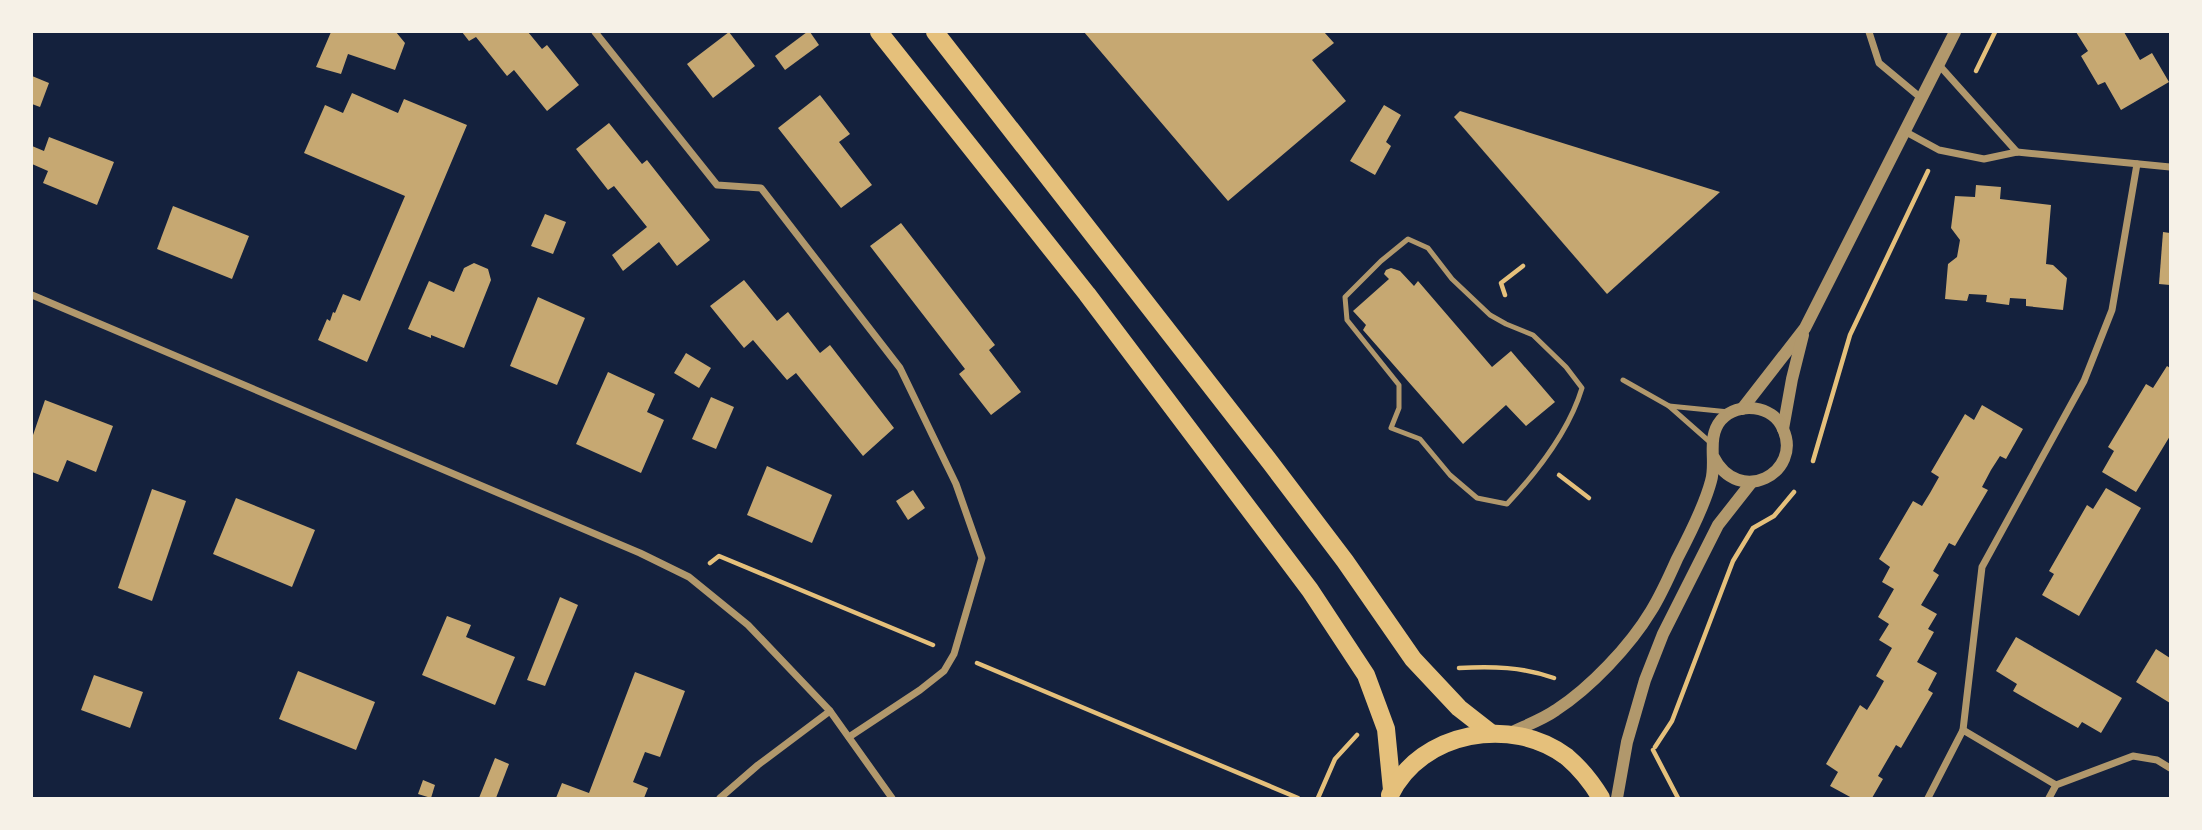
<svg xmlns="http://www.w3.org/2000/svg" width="2202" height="830" font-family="'Archivo Narrow',sans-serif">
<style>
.building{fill:#c6a872}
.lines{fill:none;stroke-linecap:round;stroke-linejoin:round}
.path{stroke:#e5c07b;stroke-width:4.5}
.service{stroke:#b1986c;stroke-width:5}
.minor{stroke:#b1986c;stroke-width:7}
.tertiary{stroke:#b1986c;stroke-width:12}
.primary{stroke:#e5c07b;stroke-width:18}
</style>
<rect width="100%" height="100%" fill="#14213d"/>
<g class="building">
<polygon points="331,32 396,32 405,43 395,70 348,54 341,74 316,67"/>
<polygon points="462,32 528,32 542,49 547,45 579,85 547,111 514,70 507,76 476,37 469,41"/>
<polygon points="729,32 755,66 713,98 687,64"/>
<polygon points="807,32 810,32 819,45 785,70 775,56"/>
<polygon points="1084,32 1324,32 1334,43 1312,60 1346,101 1228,201"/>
<polygon points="2076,32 2124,32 2140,60 2152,53 2169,82 2121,110 2105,82 2098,85 2081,56 2088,51"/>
<polygon points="32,76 49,83 40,107 32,104"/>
<polygon points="352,93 398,113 404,99 467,125 367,362 318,340 327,319 330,321 333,312 335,313 343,294 360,301 405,196 304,153 325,105 343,113"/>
<polygon points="820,95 850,134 839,142 872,185 841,208 778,128"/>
<polygon points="1384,105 1401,115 1386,142 1391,146 1375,175 1350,161"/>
<polygon points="1460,111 1720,192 1607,294 1454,117"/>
<polygon points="609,123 642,164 647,160 710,240 677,266 659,242 623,271 612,255 647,227 614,186 608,190 576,149"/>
<polygon points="49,137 114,162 97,205 43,183 48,171 32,164 32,146 44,151"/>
<polygon points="1976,185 2001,187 2000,199 2051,205 2046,264 2053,265 2067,278 2063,310 2026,306 2026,299 2010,298 2009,305 1986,302 1987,295 1969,294 1967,301 1945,299 1948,264 1957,257 1960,240 1951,228 1955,196 1975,197"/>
<polygon points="173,206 249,236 232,279 157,249"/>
<polygon points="545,214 566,222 553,254 531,246"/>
<polygon points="901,223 995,345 989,350 1021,392 991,415 959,374 965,369 870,246"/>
<polygon points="2163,232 2170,233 2170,285 2159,284"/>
<polygon points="474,263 488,269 491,280 464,348 431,335 431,338 408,329 429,281 454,292 464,268"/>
<polygon points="1391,268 1400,271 1414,286 1418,281 1492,367 1511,351 1555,402 1526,426 1506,405 1463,444 1363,330 1366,325 1353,311 1389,279 1384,274 1386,270"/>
<polygon points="744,280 777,321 788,312 820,353 830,345 894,428 863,456 796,373 787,380 753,340 744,348 710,306"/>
<polygon points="538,297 585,318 557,385 510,366"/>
<polygon points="686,353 711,368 699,388 674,373"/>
<polygon points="2167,366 2170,368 2170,436 2136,492 2102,472 2114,451 2108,447 2146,384 2153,388"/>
<polygon points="608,372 655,394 647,412 664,420 641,473 576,444"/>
<polygon points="711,397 734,407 716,449 692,439"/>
<polygon points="45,400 113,426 96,472 67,460 58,482 32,472 32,438"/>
<polygon points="1982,405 2023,429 2006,459 2000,456 1991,470 1982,487 1988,490 1955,546 1949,543 1933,571 1939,575 1921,605 1937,614 1928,629 1934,632 1917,662 1937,673 1928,690 1933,693 1901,748 1896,745 1878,776 1883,779 1872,798 1852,798 1830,786 1838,772 1826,764 1860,705 1867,710 1875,697 1884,681 1876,676 1892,648 1879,640 1889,624 1878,617 1894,589 1882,582 1890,567 1879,559 1913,501 1922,506 1930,493 1939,477 1931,472 1965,414 1974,420"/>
<polygon points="767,466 832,495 812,543 747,515"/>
<polygon points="2106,488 2141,508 2079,616 2042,595 2054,574 2049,571 2087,505 2093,509"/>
<polygon points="152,489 186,501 152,601 118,588"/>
<polygon points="913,490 925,508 908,520 896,501"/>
<polygon points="236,498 315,530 292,587 213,554"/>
<polygon points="560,597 578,605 545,686 527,680"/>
<polygon points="447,616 471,625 466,637 515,657 495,705 422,675"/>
<polygon points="2016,637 2122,698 2101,733 2082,722 2078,728 2044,709 2013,691 2017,684 1996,671"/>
<polygon points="2156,649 2170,658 2170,703 2136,682"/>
<polygon points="298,671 375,702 356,750 279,719"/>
<polygon points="635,672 685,691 660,757 645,752 633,782 648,788 644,798 556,798 562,783 589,793"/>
<polygon points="94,675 143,692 130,728 81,710"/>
<polygon points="495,758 509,764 496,798 479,798"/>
<polygon points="423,780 435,785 431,798 418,794"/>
</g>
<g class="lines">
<g class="path">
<polyline points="1976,71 1995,32"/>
<polyline points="1505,295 1501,283 1523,266"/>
<polyline points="1813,461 1850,335 1928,171"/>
<polyline points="1559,475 1589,498"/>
<polyline points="710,563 719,556 933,645"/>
<polyline points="977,663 1298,798"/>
<path d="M1459,668C1492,666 1523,667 1554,678"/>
<polyline points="1655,747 1672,721 1733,561 1753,528 1774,516 1794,492"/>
<polyline points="1653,750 1678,798"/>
<polyline points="1318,798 1335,759 1357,735"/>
</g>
<g class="service">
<path d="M1408,239L1428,248L1452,279L1490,315L1506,324L1533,335L1566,367L1582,388C1569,431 1538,471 1507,504L1477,498L1450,475L1420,439L1391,428L1399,408V385L1347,320L1345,297L1381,261Z"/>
<polyline points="1623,380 1669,406 1711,443"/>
<polyline points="1669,406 1729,412"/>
</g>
<g class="minor">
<polyline points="595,32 717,185 761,188 900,368 956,484 982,558 954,654 944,671 920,690 849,737"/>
<polyline points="1869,32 1879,63 1921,98"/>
<polyline points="1939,65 2017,152"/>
<polyline points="1906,132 1939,150 1984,159 2017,152 2170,167"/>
<polyline points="32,295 640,553 689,577 748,625 830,711 892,798"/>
<polyline points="1963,730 1982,567 2084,381 2112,310 2137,164"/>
<polyline points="720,798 758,765 830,711"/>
<polyline points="1928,798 1963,730 2056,785"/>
<polyline points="2049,798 2056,785 2133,756 2157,760 2170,768"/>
</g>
<g class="tertiary">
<polyline points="1742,409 1805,328 1955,32"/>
<polyline points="1783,429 1792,379 1803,335"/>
<path d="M1508,734C1524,726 1542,720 1556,710C1590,688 1630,646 1651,611C1661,595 1669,577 1677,559C1688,538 1705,504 1711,481C1717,461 1706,438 1721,420C1738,401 1773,405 1783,429C1803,472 1739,508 1713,456"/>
<polyline points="1617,798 1627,742 1645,680 1663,634 1718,525 1751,483"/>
</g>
<g class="primary">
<polyline points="879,32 1087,294 1310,590 1366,675 1386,729 1392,790"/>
<polyline points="935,32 1270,462 1345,561 1413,659 1459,708 1491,733"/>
<path d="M1390,795C1421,731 1512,715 1567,757C1581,769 1592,783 1601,798"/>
</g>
</g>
<rect width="2202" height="830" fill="none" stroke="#f6f1e7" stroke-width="66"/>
</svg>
